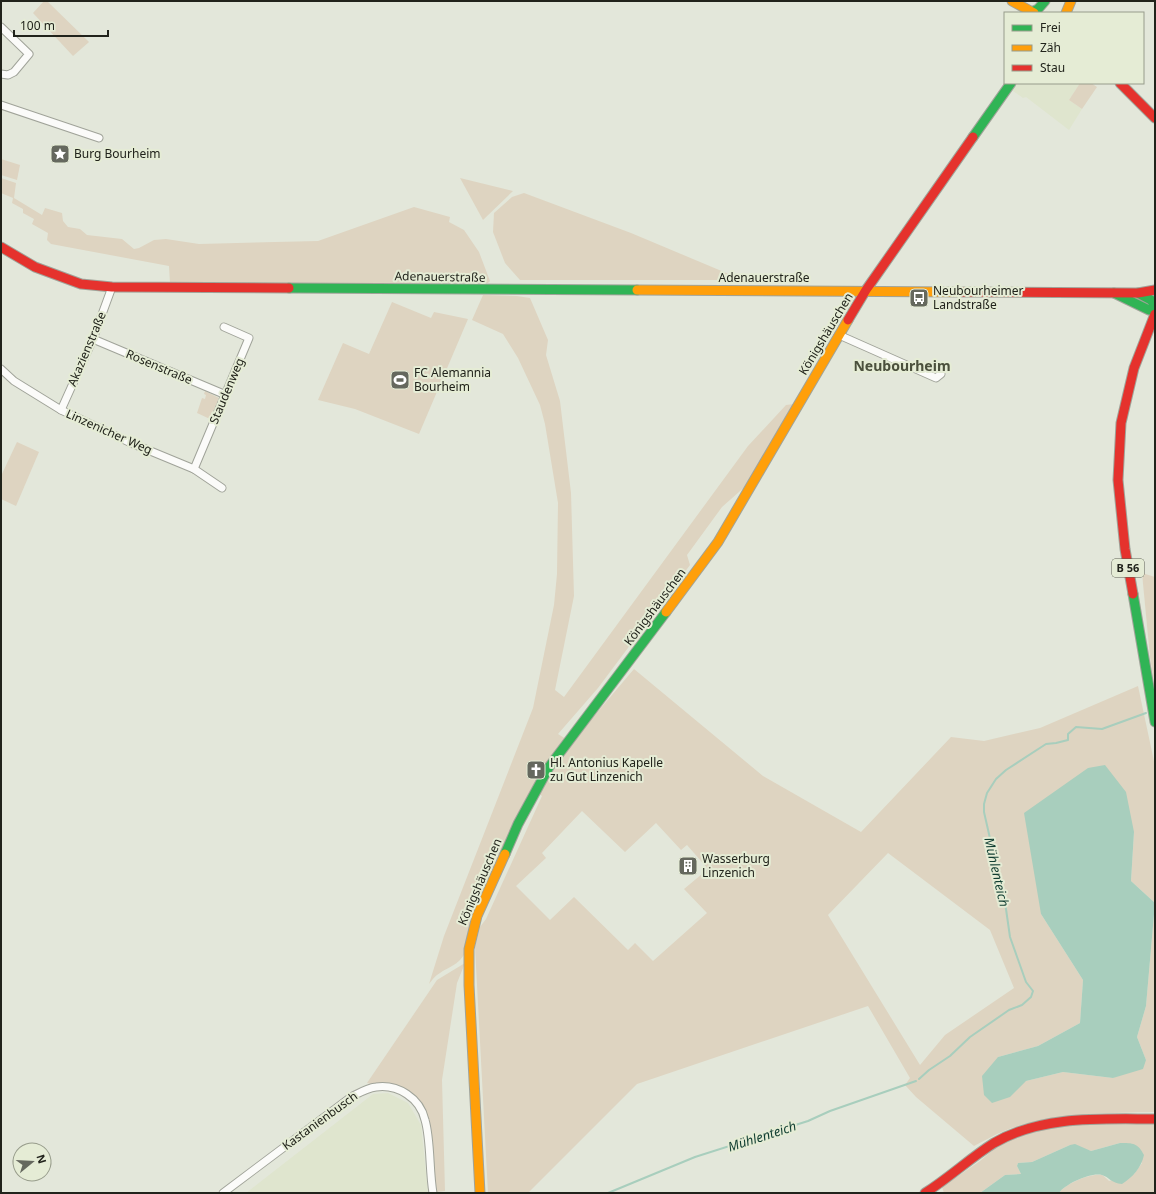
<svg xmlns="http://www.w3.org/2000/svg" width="1156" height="1194" font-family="'Noto Sans',sans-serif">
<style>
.built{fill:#dfe5ce}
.green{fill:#ded4c1;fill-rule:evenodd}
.water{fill:#a8cebd}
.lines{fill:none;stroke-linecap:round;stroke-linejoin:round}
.stream{stroke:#a8cebd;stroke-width:2}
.street-casing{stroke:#a0a399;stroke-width:9}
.fast-casing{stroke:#a0a399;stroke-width:11}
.slow-casing{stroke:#a0a399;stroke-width:11}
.jam-casing{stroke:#a0a399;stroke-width:11}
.street{stroke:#fbfbf9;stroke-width:7}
.fast{stroke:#30b455;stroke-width:9}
.slow{stroke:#ff9f0a;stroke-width:9}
.jam{stroke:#e5322d;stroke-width:9}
.labels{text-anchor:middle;stroke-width:4;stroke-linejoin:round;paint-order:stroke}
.shield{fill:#e5ecd5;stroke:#5c5f53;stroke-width:1}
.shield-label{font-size:11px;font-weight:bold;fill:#21231b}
.poi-label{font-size:12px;fill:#21231b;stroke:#e5ecd5;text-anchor:start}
.street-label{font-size:12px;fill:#21231b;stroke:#e5ecd5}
.water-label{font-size:13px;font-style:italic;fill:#103e31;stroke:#e5ecd5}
.quarter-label{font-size:14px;font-weight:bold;fill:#4b503d;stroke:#e5ecd5}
</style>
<rect width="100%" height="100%" fill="#e3e7da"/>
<g class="built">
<polygon points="1015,83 1047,84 1080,83 1069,100 1082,109 1069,130 1026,97 1023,98 1013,91 1012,88"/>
<polygon points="388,1093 408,1103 421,1125 428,1193 246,1193 373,1094"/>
</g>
<g class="green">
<polygon points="44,1 47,1 89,42 73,56 33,13"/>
<polygon points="1080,83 1091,83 1097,87 1082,109 1069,100"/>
<polygon points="1,159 20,165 17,180 1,175"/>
<polygon points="1,178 16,183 14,198 42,215 45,208 62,213 63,221 68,227 80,229 87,235 122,239 134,249 139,248 154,240 166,239 199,244 318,241 414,207 450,217 449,222 464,230 479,252 490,281 488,283 170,283 169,266 51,244 47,240 48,233 32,224 34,219 23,213 23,209 12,203 13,198 1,193"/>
<polygon points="460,178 513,191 483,220"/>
<polygon points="524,193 631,233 743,280 520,280 505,263 493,232 494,213 512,197"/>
<path d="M483,295L517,296L530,298L548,340L546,355L560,401L571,493L574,596L555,690L564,697L748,446L786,405L794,404L748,484L722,507L687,555L690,565L598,688L558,734L566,739L539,779L466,951C459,965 452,965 440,973C436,975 432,980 429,984L444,936L533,708L554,605L557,574L558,503L545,424L540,405L518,358L503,334L472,320Z"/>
<polygon points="392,302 431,318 434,312 468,319 419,434 355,409 318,400 343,343 369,354"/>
<polygon points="205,391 219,398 210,419 197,413 202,398 205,399 206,395 204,394"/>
<polygon points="17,442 39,452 16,506 1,499 1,476"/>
<polygon points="1142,573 1155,577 1155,688 1150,657"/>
<path d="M634,669L763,776L861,832L951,737L984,741L1040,728L1138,686L1155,766V1112C1106,1113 1051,1112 1004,1131C994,1135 984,1141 974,1146L916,1097L905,1085L910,1078L868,1006L637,1084L528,1193H488L475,947L480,927L486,919L542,796L538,793L572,742ZM582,811L625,852L656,823L681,850L687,845L708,869L684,889L707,913L653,961L635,943L628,950L574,897L550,920L516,886L546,858L542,853ZM1134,832L1131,881L1155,903L1146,1006L1137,1037L1146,1060L1113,1078L1063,1072L1026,1081L998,1057L1038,1046L1080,1023L1083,980L1041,914ZM888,853L990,930L1014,988L945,1035L920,1065L828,915Z"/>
<polygon points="465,963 457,983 442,1080 445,1191 436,1192 430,1127 412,1095 367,1083 437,980"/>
<path d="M1079,1123H1155V1193H1059C1065,1184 1090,1173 1102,1175C1104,1176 1107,1179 1109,1181L1134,1174L1142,1163L1120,1143L1091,1151L1070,1145L1032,1162L1018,1163L1017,1166L1021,1174L1005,1175L980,1193H944L942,1187L980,1161L1001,1143L1051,1127Z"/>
</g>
<g class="water">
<polygon points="1105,765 1126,792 1134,832 1131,881 1155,903 1146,1006 1137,1037 1146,1060 1143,1069 1113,1078 1063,1072 1026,1081 1010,1097 992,1103 984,1095 982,1076 998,1057 1038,1046 1080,1023 1083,980 1041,914 1024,813 1088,768"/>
<path d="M1120,1143C1133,1143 1138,1143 1144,1155C1141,1168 1133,1177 1122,1184C1111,1183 1109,1177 1102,1175C1091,1172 1065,1184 1059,1193H980L1005,1175L1021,1174L1017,1166L1018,1163L1032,1162L1070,1145L1075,1144L1091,1151Z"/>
</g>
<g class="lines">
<g class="stream">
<polyline points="919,1079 929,1070 950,1056 970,1037 1009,1010 1022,1005 1031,997 1033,991 1026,982 1010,937 1006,909 984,812 984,804 987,793 996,779 1006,770 1046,744 1056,743 1068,740 1068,734 1076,727 1102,729 1146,713"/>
<polyline points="608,1193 695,1157 808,1121 830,1111 916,1081"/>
</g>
<defs>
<g id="street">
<polyline points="1,27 29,54 14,72 8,75 1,74"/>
<polyline points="1,105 99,138"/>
<polyline points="839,335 936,378 941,374"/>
<polyline points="93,339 226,395"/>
<polyline points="1,369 14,381 61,410 131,443 194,469 222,488"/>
<polyline points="61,410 93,339 112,287"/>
<polyline points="194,469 249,338 224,327"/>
<path d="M223,1193L351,1097C359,1093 367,1088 376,1087C398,1084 420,1098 425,1120C431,1140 429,1170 433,1193"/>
</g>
<g id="fast">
<polyline points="1032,12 1038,9 1045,1"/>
<polyline points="973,137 1011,83"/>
<polyline points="289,288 637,290"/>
<polyline points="1114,293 1149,310 1155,309"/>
<polyline points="1138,293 1151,300 1155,306"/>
<polyline points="1133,594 1155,722"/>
<polyline points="505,854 518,824 549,767 666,612"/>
</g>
<g id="slow">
<polyline points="1012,1 1034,13"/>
<polyline points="1066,13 1071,1"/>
<polyline points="637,290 959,292"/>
<polyline points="666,612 718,542 848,320"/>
<polyline points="480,1193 469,985 469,949 477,916 505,854"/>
</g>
<g id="jam">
<polyline points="1120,83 1155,118"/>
<polyline points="1,247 35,267 81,284 112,287 289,288"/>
<polyline points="959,292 1138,293 1155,290"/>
<polyline points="848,320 866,290 973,137"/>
<polyline points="1133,594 1125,549 1118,480 1121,423 1134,368 1155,314"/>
<path d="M925,1193C949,1178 970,1158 994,1143C1042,1115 1102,1119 1155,1119"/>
</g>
</defs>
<use href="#street" class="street-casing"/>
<use href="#fast" class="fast-casing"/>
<use href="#slow" class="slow-casing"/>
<use href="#jam" class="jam-casing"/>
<use href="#street" class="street"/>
<use href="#fast" class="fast"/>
<use href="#slow" class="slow"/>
<use href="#jam" class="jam"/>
</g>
<defs>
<symbol id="sight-square" viewBox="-11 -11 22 22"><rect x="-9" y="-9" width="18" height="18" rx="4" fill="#65685e" stroke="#e5ecd5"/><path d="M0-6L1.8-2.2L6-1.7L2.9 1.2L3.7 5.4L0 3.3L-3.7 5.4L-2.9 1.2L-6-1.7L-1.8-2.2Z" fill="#fff"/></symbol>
<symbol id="bus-square" viewBox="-11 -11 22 22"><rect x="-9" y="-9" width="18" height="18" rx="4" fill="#65685e" stroke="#e5ecd5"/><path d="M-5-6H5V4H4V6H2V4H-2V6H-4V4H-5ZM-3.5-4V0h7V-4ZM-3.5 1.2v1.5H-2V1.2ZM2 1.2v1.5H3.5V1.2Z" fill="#fff"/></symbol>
<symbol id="stadium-square" viewBox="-11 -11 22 22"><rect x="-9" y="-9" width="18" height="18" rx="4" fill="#65685e" stroke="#e5ecd5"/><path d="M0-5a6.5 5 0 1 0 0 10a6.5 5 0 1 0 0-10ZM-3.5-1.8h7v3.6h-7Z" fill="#fff"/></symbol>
<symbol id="church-square" viewBox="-11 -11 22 22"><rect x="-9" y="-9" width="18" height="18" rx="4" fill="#65685e" stroke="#e5ecd5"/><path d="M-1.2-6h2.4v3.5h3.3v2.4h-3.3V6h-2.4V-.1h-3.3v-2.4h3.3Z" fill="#fff"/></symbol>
<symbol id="building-square" viewBox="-11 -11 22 22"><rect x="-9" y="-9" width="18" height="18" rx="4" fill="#65685e" stroke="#e5ecd5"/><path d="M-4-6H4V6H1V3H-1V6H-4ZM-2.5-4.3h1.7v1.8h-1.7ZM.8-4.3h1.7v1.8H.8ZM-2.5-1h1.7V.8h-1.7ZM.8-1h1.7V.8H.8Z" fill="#fff"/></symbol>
</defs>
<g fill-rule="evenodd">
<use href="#sight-square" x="49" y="143" width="22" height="22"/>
<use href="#bus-square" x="908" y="287" width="22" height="22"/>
<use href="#stadium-square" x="389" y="369" width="22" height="22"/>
<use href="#church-square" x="525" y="759" width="22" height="22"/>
<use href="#building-square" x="677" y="855" width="22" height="22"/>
</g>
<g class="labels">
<rect class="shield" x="1112" y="559" width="32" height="18" rx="3"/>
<g class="shield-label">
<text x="1128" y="572">B 56</text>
</g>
<g class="poi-label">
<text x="74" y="158">Burg Bourheim</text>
<text x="933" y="295">Neubourheimer<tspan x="933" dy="14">Landstraße</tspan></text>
<text x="414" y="377">FC Alemannia<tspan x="414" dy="14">Bourheim</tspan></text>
<text x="550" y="767">Hl. Antonius Kapelle<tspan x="550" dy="14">zu Gut Linzenich</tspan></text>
<text x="702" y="863">Wasserburg<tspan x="702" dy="14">Linzenich</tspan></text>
</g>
<g class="street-label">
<text transform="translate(440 277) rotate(1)" y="4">Adenauerstraße</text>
<text x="764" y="282">Adenauerstraße</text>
<text transform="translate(826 334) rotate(-59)" y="4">Königshäuschen</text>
<text transform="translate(87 349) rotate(-67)" y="4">Akazienstraße</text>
<text transform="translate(159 367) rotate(23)" y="4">Rosenstraße</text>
<text transform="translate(227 391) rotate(-67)" y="4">Staudenweg</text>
<text transform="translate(109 432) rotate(24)" y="4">Linzenicher Weg</text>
<text transform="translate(655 607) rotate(-53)" y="4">Königshäuschen</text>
<text transform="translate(480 882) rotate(-67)" y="4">Königshäuschen</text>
<text transform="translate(320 1121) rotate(-36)" y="4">Kastanienbusch</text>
</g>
<g class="water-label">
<text transform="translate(997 872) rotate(77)" y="5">Mühlenteich</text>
<text transform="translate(762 1136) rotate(-18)" y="5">Mühlenteich</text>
</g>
<g class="quarter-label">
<text x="902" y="371">Neubourheim</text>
</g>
</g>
<rect width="1156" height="1194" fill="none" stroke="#21231b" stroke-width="4"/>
<rect x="1004" y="12" width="140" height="72" fill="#e5ecd5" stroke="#979c8b"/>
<rect x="1012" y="25" width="20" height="6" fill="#30b455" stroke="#979c8b"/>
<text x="1040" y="32" font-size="12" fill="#21231b">Frei</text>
<rect x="1012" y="45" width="20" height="6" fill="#ff9f0a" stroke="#979c8b"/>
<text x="1040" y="52" font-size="12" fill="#21231b">Zäh</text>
<rect x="1012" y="65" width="20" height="6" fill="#e5322d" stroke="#979c8b"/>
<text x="1040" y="72" font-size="12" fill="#21231b">Stau</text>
<g transform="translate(32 1162) rotate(72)"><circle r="19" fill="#e5ecd5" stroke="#979c8b"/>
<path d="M0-3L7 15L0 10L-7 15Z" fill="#65685e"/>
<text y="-6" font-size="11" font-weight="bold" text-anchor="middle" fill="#21231b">N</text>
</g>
<path d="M14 30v6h94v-6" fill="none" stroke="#21231b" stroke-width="2"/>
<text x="20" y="30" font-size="12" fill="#21231b" stroke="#e5ecd5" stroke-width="3" paint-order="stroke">100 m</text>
</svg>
